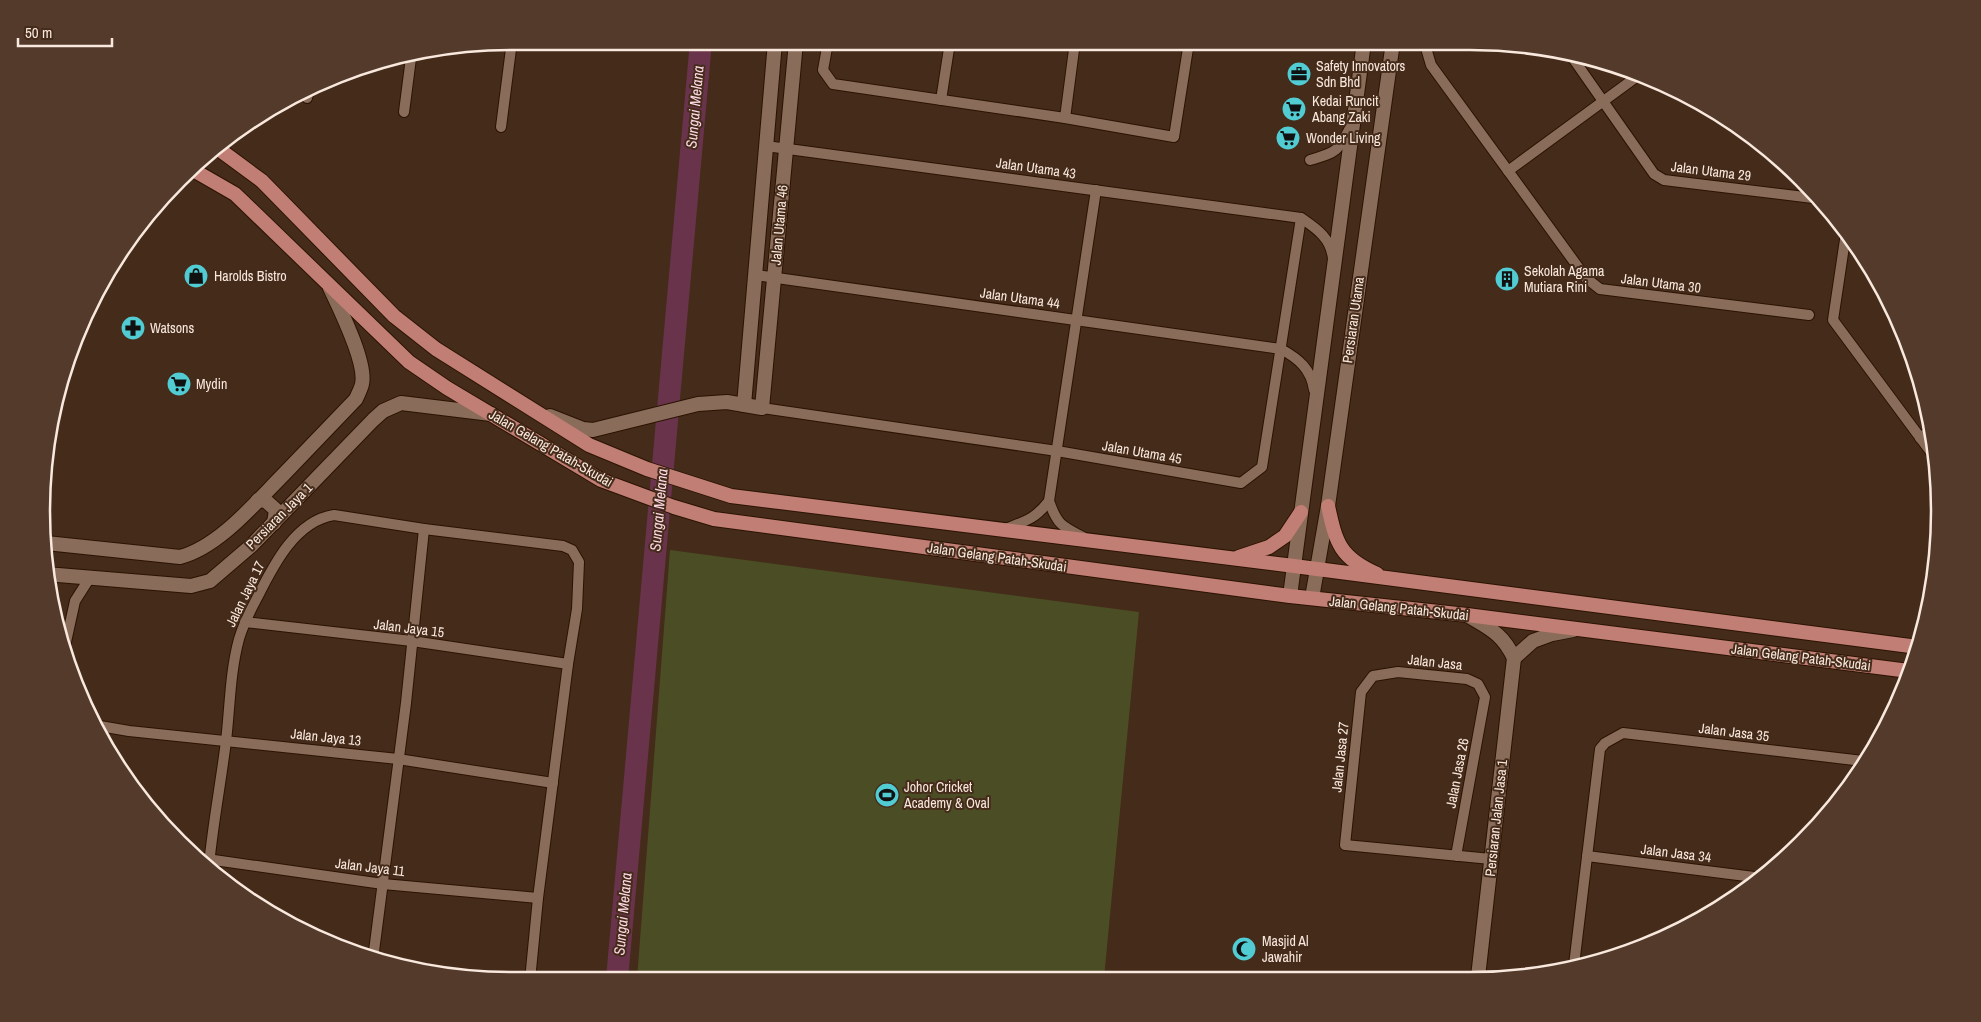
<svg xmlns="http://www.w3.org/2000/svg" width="1981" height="1022" font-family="'Archivo Narrow',sans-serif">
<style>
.green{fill:#4b4d25}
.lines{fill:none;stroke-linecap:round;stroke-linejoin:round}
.river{stroke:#69344b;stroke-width:22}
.minor-casing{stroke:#2b1303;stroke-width:12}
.tertiary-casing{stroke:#2b1303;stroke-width:16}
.secondary-casing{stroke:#2b1303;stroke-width:16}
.primary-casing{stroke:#2b1303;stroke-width:16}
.minor{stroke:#8a6c5a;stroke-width:10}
.tertiary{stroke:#8a6c5a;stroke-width:14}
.secondary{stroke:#8a6c5a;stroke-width:14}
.primary{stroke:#c17e74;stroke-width:14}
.labels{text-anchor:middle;stroke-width:4;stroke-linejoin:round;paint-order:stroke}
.poi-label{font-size:14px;fill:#f9e8dd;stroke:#452b1a;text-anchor:start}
.street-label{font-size:14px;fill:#f9e8dd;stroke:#452b1a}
.water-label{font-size:15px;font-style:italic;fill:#fed9e6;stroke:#452b1a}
.rim{fill:none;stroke:#f9e8dd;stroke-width:2.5}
</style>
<rect width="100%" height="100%" fill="#452b1a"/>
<polygon class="green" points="670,550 1139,612 1104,978 637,979"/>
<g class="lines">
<polyline class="river" points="617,979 701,41"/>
<defs>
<g id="minor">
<polyline points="828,42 823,70 833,84 1065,118 1174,137 1189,42"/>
<polyline points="1427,42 1426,48 1431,65 1586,278 1600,289 1809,315"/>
<polyline points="1570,54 1654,174 1664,180 1821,199"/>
<polyline points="307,98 308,94"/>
<polyline points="941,100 950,42"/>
<polyline points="404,112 411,58"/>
<polyline points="1065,118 1075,42"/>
<polyline points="501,127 512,41"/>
<path d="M766,146L1301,218C1317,229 1331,238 1333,259"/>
<path d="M1310,160C1338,152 1338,151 1351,126"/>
<polyline points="1508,171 1639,75"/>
<polyline points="1846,233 1833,320 1936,459"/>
<path d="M756,275L1281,349C1299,359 1311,369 1314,390"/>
<polyline points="762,408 1057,451 1241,483 1262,467 1301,218"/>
<polyline points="1920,438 1931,430"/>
<path d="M1005,529C1026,521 1035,519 1049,501"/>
<path d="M1083,537C1061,526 1057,524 1049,501L1096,190"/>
<polyline points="245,622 412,641 568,664"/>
<polyline points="66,642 75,601 89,579"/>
<polyline points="94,725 129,731 398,759 553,783"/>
<polyline points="1456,856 1485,697 1478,684 1467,679 1398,672 1373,676 1361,692 1345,845 1491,859"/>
<polyline points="1587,856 1762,878"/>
<polyline points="200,858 383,884 538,898"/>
<path d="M209,865C213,823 221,782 226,741C230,707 230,672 239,639C243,625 250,611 257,598C273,566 295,521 334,515L424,529L563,546L572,550L579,562L577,609L568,664L538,898L530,980"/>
<polyline points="373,959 406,703 424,529"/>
<polyline points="1574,965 1600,749 1605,743 1623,733 1863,761"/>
</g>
<g id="tertiary">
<polyline points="744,405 775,42"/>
<polyline points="550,416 583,429 593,430 698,404 727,402 762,408 796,42"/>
<polyline points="1290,596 1364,42"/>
<polyline points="1312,598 1328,506 1393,42"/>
<path d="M1467,615C1490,629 1502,633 1514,658"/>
<polyline points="1514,658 1533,641 1552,634 1573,630"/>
<polyline points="1478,977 1514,658"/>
</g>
<g id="secondary">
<polyline points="258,500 266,501 276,510 274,523"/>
<path d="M46,543L180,557C219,547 256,502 284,474C308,449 332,424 356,399C358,394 361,389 362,384C367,363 340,309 330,288"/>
<polyline points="46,574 191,586 210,581 252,545 373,420 383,411 401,403 491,414"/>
</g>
<g id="primary">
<polyline points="216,147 262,181 394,316 436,349 589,445 647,469 731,496 1294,566 1918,647"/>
<polyline points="195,171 235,194 409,362 447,388 601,480 674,507 714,519 1290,596 1467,615 1909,671"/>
<path d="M1328,506C1336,543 1340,558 1377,574"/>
<polyline points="1239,557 1269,547 1285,536 1301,512"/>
</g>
</defs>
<use href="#minor" class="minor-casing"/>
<use href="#tertiary" class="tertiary-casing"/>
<use href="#secondary" class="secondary-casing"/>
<use href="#primary" class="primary-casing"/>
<use href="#minor" class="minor"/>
<use href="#tertiary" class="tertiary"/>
<use href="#secondary" class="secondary"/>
<use href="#primary" class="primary"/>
</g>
<defs>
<symbol id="office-disc" viewBox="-11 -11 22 22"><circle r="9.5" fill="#51ccd3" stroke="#452b1a"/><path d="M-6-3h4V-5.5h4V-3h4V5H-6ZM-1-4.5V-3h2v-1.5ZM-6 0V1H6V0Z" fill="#111"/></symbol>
<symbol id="supermarket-disc" viewBox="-11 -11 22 22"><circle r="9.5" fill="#51ccd3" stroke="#452b1a"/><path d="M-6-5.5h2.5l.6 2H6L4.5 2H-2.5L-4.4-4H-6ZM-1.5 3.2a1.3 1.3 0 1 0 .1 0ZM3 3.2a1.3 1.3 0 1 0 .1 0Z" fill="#111"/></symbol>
<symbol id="shop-disc" viewBox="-11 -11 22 22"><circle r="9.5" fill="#51ccd3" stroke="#452b1a"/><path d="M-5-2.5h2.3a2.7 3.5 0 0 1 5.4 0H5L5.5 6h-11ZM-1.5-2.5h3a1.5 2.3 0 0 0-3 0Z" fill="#111"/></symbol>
<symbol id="building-disc" viewBox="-11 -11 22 22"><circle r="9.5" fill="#51ccd3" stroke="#452b1a"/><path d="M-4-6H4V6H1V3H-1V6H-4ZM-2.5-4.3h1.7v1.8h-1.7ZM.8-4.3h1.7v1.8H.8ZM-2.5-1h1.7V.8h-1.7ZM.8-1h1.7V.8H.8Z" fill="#111"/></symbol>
<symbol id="pharmacy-disc" viewBox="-11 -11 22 22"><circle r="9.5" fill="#51ccd3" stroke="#452b1a"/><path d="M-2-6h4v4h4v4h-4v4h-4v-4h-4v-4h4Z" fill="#111"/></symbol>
<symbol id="stadium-disc" viewBox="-11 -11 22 22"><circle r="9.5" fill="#51ccd3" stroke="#452b1a"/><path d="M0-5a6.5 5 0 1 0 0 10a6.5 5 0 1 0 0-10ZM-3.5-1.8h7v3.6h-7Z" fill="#111"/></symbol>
<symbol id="mosque-disc" viewBox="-11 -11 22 22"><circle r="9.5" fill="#51ccd3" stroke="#452b1a"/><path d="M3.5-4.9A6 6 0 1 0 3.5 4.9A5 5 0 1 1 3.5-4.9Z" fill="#111"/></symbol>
</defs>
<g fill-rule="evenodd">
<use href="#office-disc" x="1285" y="60" width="28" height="28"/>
<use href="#supermarket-disc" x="1280" y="95" width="28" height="28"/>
<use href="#supermarket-disc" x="1274" y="124" width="28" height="28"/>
<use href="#shop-disc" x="182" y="262" width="28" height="28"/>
<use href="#building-disc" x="1493" y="265" width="28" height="28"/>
<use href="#pharmacy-disc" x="119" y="314" width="28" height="28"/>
<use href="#supermarket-disc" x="165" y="370" width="28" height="28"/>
<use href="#stadium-disc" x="873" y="781" width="28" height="28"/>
<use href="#mosque-disc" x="1230" y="935" width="28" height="28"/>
</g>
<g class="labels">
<g class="poi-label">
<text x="1316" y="71">Safety Innovators<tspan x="1316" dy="16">Sdn Bhd</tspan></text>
<text x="1312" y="106">Kedai Runcit<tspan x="1312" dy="16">Abang Zaki</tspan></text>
<text x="1306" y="143">Wonder Living</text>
<text x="1524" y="276">Sekolah Agama<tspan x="1524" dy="16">Mutiara Rini</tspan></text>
<text x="214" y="281">Harolds Bistro</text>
<text x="150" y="333">Watsons</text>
<text x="196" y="389">Mydin</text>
<text x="904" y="792">Johor Cricket<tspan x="904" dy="16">Academy &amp; Oval</tspan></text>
<text x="1262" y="946">Masjid Al<tspan x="1262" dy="16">Jawahir</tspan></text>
</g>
<g class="street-label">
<text transform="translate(1036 168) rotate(8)" y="5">Jalan Utama 43</text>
<text transform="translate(1711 171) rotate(7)" y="5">Jalan Utama 29</text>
<text transform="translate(779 225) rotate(-85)" y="5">Jalan Utama 46</text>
<text transform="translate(1661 283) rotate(7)" y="5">Jalan Utama 30</text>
<text transform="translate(1020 298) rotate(8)" y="5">Jalan Utama 44</text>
<text transform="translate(1353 320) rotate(-82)" y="5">Persiaran Utama</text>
<text transform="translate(551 448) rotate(30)" y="5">Jalan Gelang Patah-Skudai</text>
<text transform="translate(1142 452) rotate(10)" y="5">Jalan Utama 45</text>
<text transform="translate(279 516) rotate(-45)" y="5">Persiaran Jaya 1</text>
<text transform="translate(997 557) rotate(8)" y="5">Jalan Gelang Patah-Skudai</text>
<text transform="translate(245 594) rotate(-64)" y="5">Jalan Jaya 17</text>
<text transform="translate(1399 608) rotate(6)" y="5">Jalan Gelang Patah-Skudai</text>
<text transform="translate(409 628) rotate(7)" y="5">Jalan Jaya 15</text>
<text transform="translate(1801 657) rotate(7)" y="5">Jalan Gelang Patah-Skudai</text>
<text transform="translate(1435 662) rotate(6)" y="5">Jalan Jasa</text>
<text transform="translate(1734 732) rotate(7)" y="5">Jalan Jasa 35</text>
<text transform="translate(326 737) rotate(6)" y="5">Jalan Jaya 13</text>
<text transform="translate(1340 757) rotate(-84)" y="5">Jalan Jasa 27</text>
<text transform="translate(1457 773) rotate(-79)" y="5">Jalan Jasa 26</text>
<text transform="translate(1496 818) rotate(-84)" y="5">Persiaran Jalan Jasa 1</text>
<text transform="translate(1676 853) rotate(7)" y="5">Jalan Jasa 34</text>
<text transform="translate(370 867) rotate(7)" y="5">Jalan Jaya 11</text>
</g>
<g class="water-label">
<text transform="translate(695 107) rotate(-85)" y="5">Sungai Melana</text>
<text transform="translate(659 510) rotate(-85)" y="5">Sungai Melana</text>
<text transform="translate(623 914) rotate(-85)" y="5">Sungai Melana</text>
</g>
</g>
<path d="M0 0H1981V1022H0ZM511 50H1470A461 461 0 0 1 1931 511V511A461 461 0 0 1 1470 972H511A461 461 0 0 1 50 511V511A461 461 0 0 1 511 50Z" fill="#533a2a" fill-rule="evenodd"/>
<path class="rim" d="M511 50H1470A461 461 0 0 1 1931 511V511A461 461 0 0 1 1470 972H511A461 461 0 0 1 50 511V511A461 461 0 0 1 511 50Z"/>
<path d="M18 38v8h94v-8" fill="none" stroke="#f9e8dd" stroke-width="2.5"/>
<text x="25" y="38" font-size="15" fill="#f9e8dd" stroke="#452b1a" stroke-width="4" paint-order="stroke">50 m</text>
</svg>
